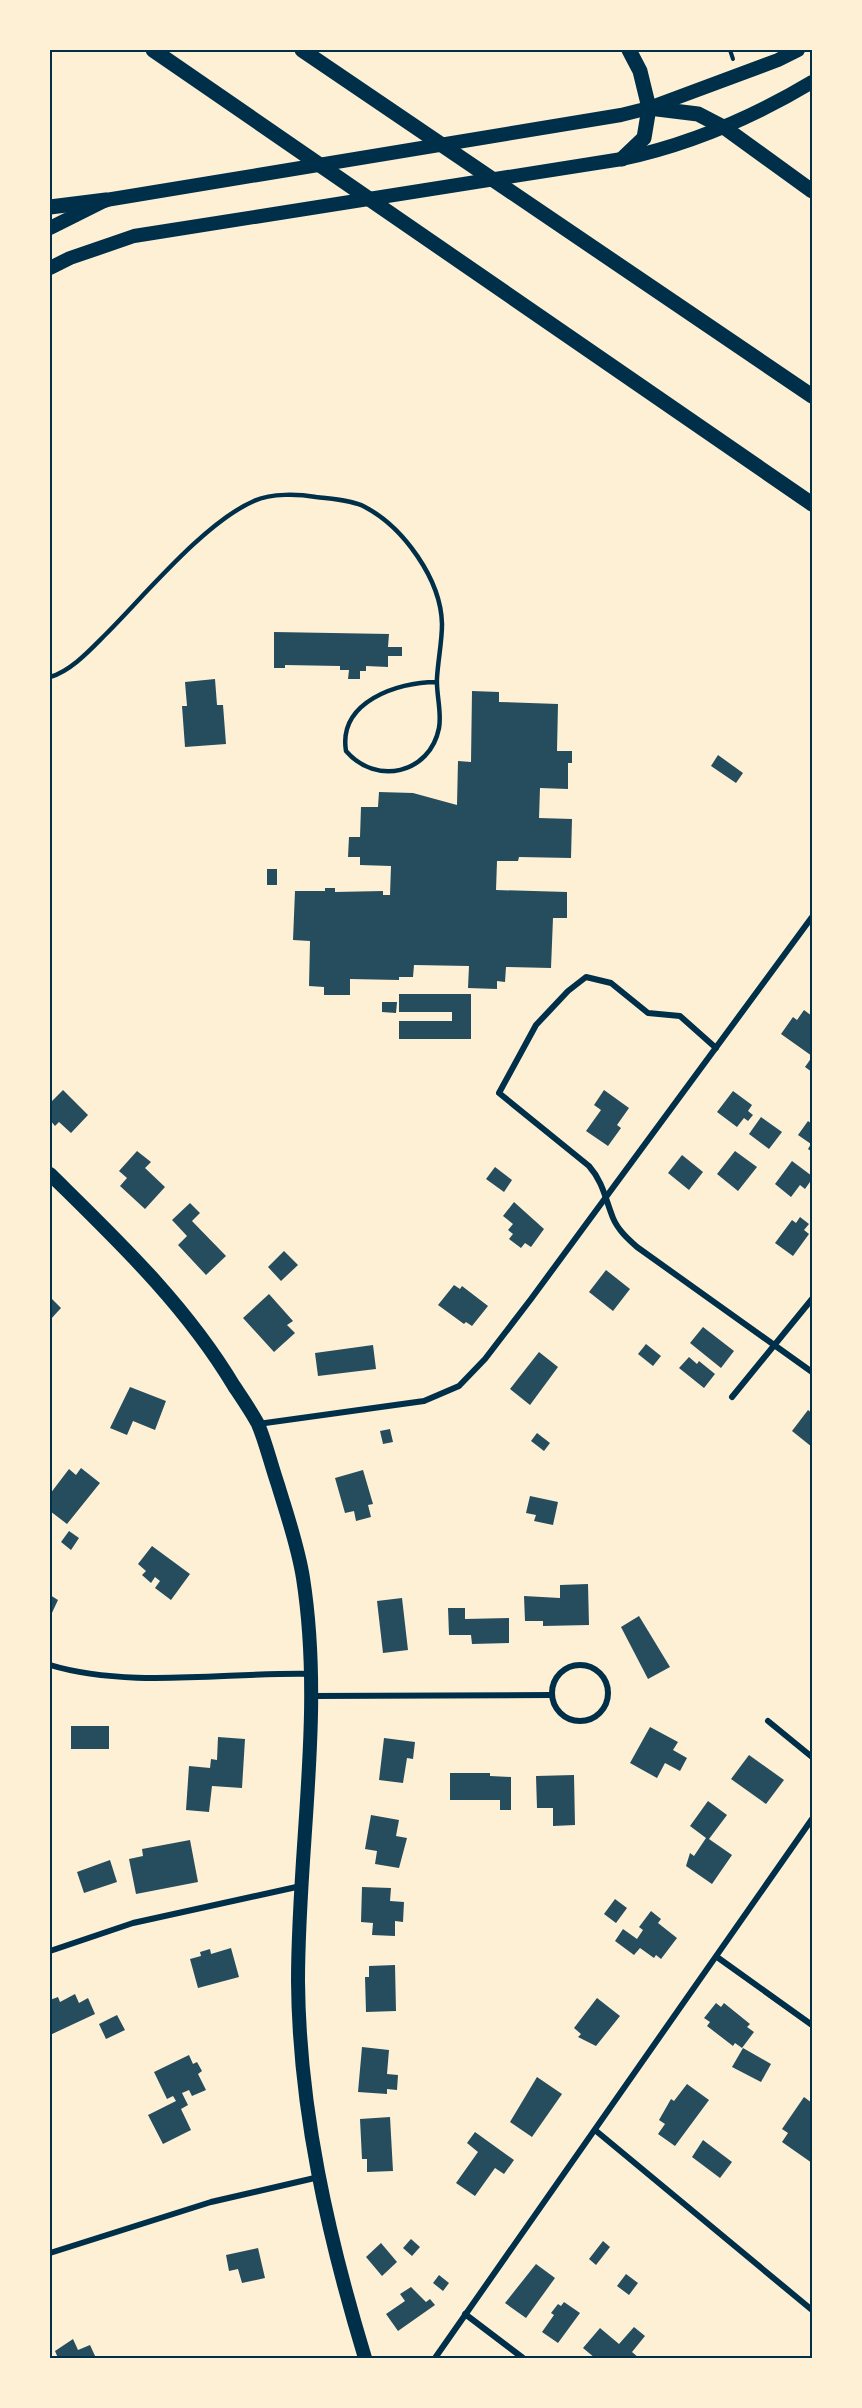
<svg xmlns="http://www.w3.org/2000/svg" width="862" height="2408" font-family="Figtree,sans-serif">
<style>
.building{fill:#264d5e}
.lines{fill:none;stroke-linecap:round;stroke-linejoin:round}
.path{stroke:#003049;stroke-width:4}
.service{stroke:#003049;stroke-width:4.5}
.minor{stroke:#003049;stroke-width:6}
.primary{stroke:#003049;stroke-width:14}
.motorway{stroke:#003049;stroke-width:15}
.neatline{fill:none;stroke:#003049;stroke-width:2}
</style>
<rect width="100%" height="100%" fill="#fdf0d5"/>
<g class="building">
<polygon points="274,632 389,634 388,647 402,647 402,656 388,656 388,667 366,666 366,671 360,671 360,679 348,679 349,670 340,670 340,666 285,665 285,668 274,668"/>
<polygon points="215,679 217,705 223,705 226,744 185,747 182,706 187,706 185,682"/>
<polygon points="472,691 499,692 499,702 558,704 557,751 572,751 572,763 568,763 568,789 540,788 539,818 572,819 571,858 519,857 518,861 497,861 496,890 567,892 567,918 553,918 551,968 506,967 505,982 497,981 497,989 468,988 469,966 414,965 413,977 399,977 399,980 350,979 350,995 324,995 324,987 309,986 310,941 293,940 295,891 325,891 325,888 335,888 335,892 383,891 383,895 390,895 391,866 360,865 360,857 348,857 349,837 360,837 361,807 378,807 379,792 413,793 457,805 458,761 471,762"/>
<polygon points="718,755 743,773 736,783 711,766"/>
<rect x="267" y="869" width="10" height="16"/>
<polygon points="399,994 471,994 471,1039 399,1039 399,1021 452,1021 452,1012 399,1012"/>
<polygon points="382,1002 397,1002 396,1013 382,1012"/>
<polygon points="804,1010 812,1016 812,1056 781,1034 793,1017 797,1020"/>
<polygon points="812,1057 812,1072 805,1067"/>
<polygon points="63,1090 88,1115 71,1133 59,1122 55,1126 50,1120 50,1103"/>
<polygon points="604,1090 629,1108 617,1125 621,1128 608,1146 586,1131 601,1110 594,1105"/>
<polygon points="733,1091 752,1105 748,1111 753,1115 748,1121 744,1118 737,1127 717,1112"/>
<polygon points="761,1117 782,1132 769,1149 749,1134"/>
<polygon points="808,1121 812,1124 812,1152 808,1149 811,1144 798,1135"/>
<polygon points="137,1151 151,1162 145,1168 165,1187 145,1209 120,1186 127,1178 119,1171"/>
<polygon points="735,1151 757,1167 738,1191 717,1174"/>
<polygon points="682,1155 703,1172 689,1190 668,1173"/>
<polygon points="792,1161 812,1176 812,1179 805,1189 800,1185 791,1197 775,1184"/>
<polygon points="495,1167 512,1180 504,1192 486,1179"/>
<polygon points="514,1202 544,1229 531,1247 525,1243 521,1248 509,1239 513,1234 508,1230 513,1224 503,1216"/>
<polygon points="190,1203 200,1213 192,1221 226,1256 206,1275 178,1245 187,1236 172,1220"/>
<polygon points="800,1217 809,1224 804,1230 809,1234 793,1256 775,1243 792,1220 796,1223"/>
<polygon points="284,1251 298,1265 281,1281 268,1267"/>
<polygon points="606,1270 630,1289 613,1311 589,1292"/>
<polygon points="454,1285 460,1289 462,1286 488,1306 472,1326 466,1322 464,1324 438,1305"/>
<polygon points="269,1294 293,1321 287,1325 295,1333 274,1352 243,1318"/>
<polygon points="50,1297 61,1308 50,1320"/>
<polygon points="703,1327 734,1351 721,1368 690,1343"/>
<polygon points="646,1344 661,1356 653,1366 638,1354"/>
<polygon points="373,1345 376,1369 318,1376 315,1353"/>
<polygon points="539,1352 558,1367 530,1405 510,1389"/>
<polygon points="689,1357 697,1364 699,1361 715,1374 704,1388 679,1368"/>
<polygon points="130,1387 166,1401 155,1430 133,1421 127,1435 110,1428"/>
<polygon points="808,1410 812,1413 812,1447 792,1431"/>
<polygon points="390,1429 393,1442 383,1444 380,1431"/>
<polygon points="537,1433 550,1443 544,1451 531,1441"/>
<polygon points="81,1468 100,1483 67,1524 50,1511 50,1494 69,1469 76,1475"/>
<polygon points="363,1470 373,1504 368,1505 371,1517 356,1521 354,1511 345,1513 335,1478"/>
<polygon points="530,1496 558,1502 553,1525 534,1521 536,1515 526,1513"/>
<polygon points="69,1531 79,1538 71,1550 61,1542"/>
<polygon points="152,1546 190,1574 171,1600 155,1588 160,1581 155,1577 151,1583 142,1575 146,1571 138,1564"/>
<polygon points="588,1584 589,1625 543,1626 543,1621 525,1621 524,1596 560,1598 560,1585"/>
<polygon points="50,1595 58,1600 50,1617"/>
<polygon points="402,1598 408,1650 383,1653 377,1601"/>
<polygon points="448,1608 465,1608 465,1619 509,1618 509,1643 472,1644 471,1635 449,1635"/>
<polygon points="639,1616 670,1667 648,1679 621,1627"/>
<rect x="71" y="1726" width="38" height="23"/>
<polygon points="650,1727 678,1742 673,1750 687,1758 680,1771 665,1763 657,1778 630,1763"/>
<polygon points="218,1737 245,1739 242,1788 212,1786 209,1812 186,1810 189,1766 210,1768 211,1759 217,1760"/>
<polygon points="384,1738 415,1742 413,1759 407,1758 403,1783 379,1780"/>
<polygon points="749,1755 784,1780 766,1804 731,1779"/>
<polygon points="450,1773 490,1773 490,1776 511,1777 511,1810 500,1810 500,1800 450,1800"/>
<polygon points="574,1775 575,1825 553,1826 553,1808 537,1808 536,1776"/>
<polygon points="708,1801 727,1815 709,1839 732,1855 712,1884 686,1866 690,1853 694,1856 706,1838 690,1826"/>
<polygon points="371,1815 399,1820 396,1836 407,1838 399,1868 375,1864 377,1851 365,1849"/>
<polygon points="190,1840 198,1882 136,1894 129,1859 143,1856 142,1849"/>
<polygon points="110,1860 117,1882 84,1893 77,1872"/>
<polygon points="362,1887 391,1888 390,1901 404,1902 403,1922 395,1921 395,1936 372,1935 373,1923 361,1922"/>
<polygon points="615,1899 627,1908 616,1923 604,1914"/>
<polygon points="651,1911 661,1919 658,1923 677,1938 661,1959 656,1955 654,1958 640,1948 634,1955 615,1941 623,1929 637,1939 643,1930 639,1927"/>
<polygon points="231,1948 239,1977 198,1988 190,1959 201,1956 200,1952 210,1949 211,1954"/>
<polygon points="395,1965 396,2011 366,2012 365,1977 369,1977 369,1966"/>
<polygon points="75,1994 79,2003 88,1998 95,2014 50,2035 50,2000 58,1997 60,2002"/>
<polygon points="597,1998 620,2016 596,2046 578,2037 581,2034 574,2028"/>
<polygon points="716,2003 721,2007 724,2003 750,2024 747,2027 754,2032 742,2048 735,2043 733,2046 707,2026 710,2022 704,2018"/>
<polygon points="117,2015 125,2030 106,2039 99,2024"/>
<polygon points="362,2047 389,2050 387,2074 398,2075 397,2090 387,2089 387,2094 358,2092"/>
<polygon points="743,2048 771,2064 761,2082 732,2067"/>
<polygon points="189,2055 193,2064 197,2062 202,2071 198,2074 206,2090 192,2096 189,2090 182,2093 188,2105 181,2109 191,2130 163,2144 148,2115 176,2101 173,2096 167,2099 154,2072"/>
<polygon points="537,2077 562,2094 532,2137 510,2122"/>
<polygon points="687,2084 709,2100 675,2146 658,2134 665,2124 659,2120 671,2099 674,2101"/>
<polygon points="804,2097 812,2103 812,2163 782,2142 788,2133 782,2129"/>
<polygon points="390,2117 393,2171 367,2172 367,2159 362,2159 360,2119"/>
<polygon points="475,2132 514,2160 504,2174 495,2168 475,2196 456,2183 478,2152 467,2143"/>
<polygon points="703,2140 732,2162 720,2178 692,2157"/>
<polygon points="411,2239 420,2247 412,2256 403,2248"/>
<polygon points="603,2241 610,2247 596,2265 589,2259"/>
<polygon points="381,2243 397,2262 382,2276 366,2257"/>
<polygon points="258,2248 265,2278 242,2283 238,2269 229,2271 226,2255"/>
<polygon points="536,2264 555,2278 526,2318 505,2303"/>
<polygon points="626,2274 638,2283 629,2295 617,2286"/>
<polygon points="439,2275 449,2283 443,2291 433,2283"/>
<polygon points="411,2287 426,2302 430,2299 435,2305 398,2331 386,2314 405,2301 400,2294"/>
<polygon points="564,2302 580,2313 558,2343 542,2332 554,2315 551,2313 558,2304 561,2306"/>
<polygon points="634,2327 645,2336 632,2352 639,2358 595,2358 583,2348 600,2328 619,2344"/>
<polygon points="73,2339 78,2350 90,2345 96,2358 58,2358 55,2351"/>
</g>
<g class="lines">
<polyline class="path" points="730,50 733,59"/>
<path class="service" d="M50,677C71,671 90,650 106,634C145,595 205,522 254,501C272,493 298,494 316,497C331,499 352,500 365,507C403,527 441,579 442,624C442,642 438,660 437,678C436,694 442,712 439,728C430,774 376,786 346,751C338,702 397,682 436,682"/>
<g class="minor">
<path d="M716,1048L680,1016L648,1013L611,983L586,977L568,991L536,1025L499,1093L589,1166C603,1182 605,1198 613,1218C618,1230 628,1239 637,1247L812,1372"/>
<polyline points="732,1397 812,1299"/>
<polyline points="258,1424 424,1401 459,1386 485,1359 531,1299 812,917"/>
<path d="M50,1665C129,1689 228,1672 311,1674"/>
<circle cx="580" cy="1693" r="28"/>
<polyline points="312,1696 552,1695"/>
<polyline points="768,1721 812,1757"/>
<polyline points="50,1951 133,1923 301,1886"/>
<polyline points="717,1957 812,2025"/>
<polyline points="595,2130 812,2310"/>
<polyline points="50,2253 211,2202 319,2177"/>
<polyline points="465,2314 523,2358"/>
<polyline points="435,2358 812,1819"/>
</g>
<g class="primary">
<polyline points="50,228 106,200 621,115 649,108 778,60 798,50"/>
<path d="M50,268L70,258L134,236L622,159C692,144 752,118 812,82"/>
<path d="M50,1174C117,1240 185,1304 234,1386C242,1398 251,1411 258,1424C266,1443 271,1465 278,1485C287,1515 298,1546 303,1578C324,1712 298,1846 298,1981C299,2109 328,2236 365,2358"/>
</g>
<g class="motorway">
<polyline points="153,50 812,504"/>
<polyline points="302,50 812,396"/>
<polyline points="649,108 698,114 725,128 812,191"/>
<polyline points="622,159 644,138 649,108 640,71 629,50"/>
<polyline points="50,207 106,200"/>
</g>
</g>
<rect width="862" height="2408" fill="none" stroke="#fdf0d5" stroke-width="102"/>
<rect x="51" y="51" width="760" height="2306" class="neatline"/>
</svg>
